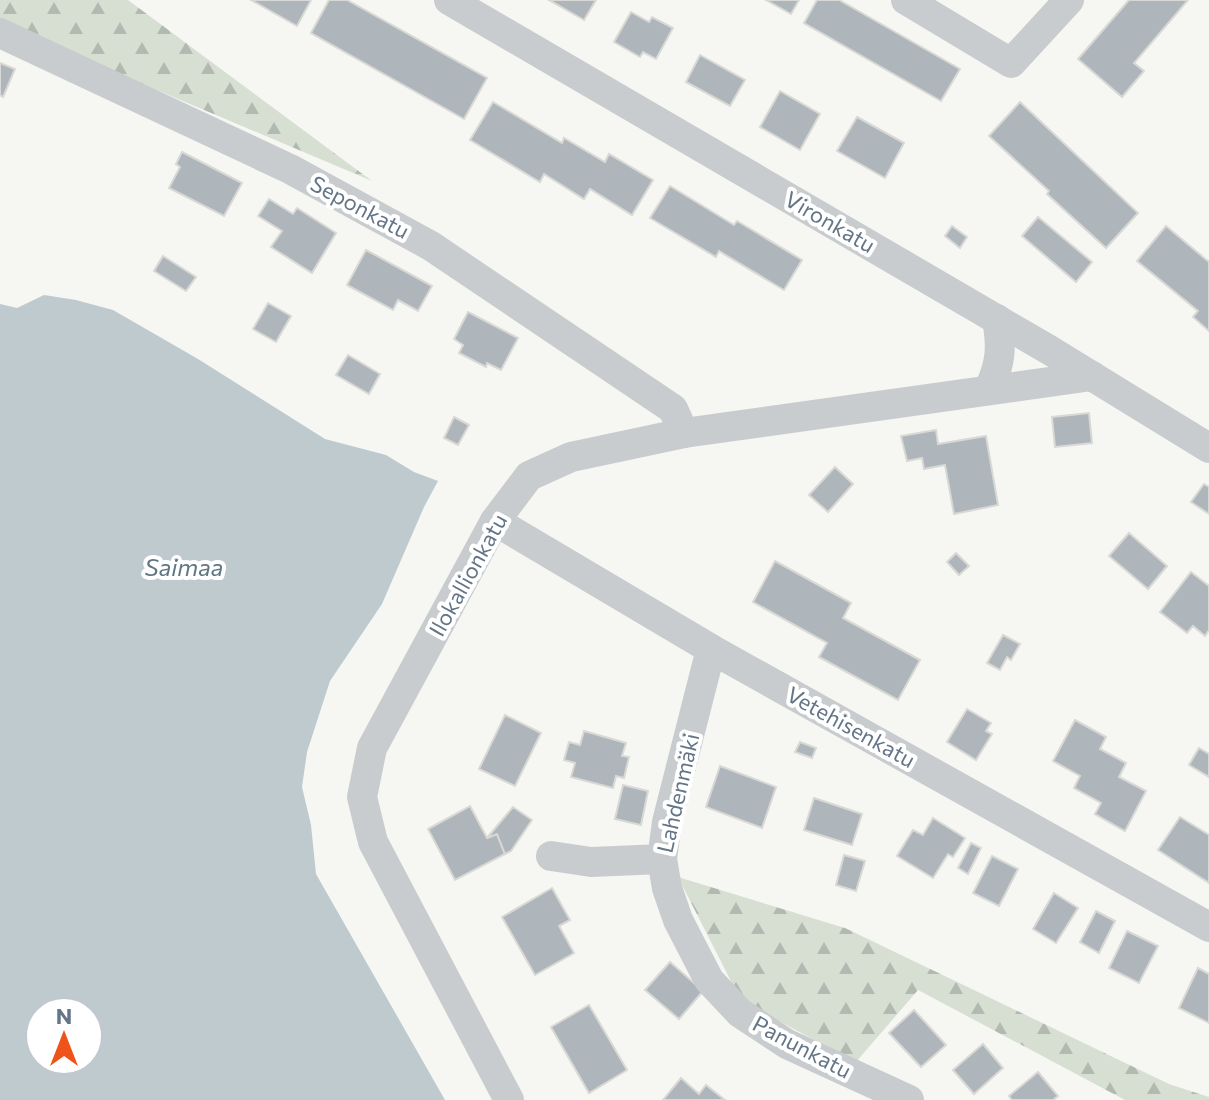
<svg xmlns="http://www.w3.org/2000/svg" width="1209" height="1100" font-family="Commissioner,sans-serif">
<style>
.forest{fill:url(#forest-firs)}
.water{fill:#bfcacf;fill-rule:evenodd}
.building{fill:#aeb5bb;stroke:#d8d8d5;stroke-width:2}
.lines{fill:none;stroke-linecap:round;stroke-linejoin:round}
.street{stroke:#c9cccf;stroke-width:30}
.labels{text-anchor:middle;stroke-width:8;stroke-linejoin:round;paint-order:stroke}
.street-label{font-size:22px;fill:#637586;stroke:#fff}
.water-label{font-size:24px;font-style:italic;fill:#5f7783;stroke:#fff}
</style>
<defs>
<pattern id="forest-firs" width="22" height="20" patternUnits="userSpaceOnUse" patternTransform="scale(2)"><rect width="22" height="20" fill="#d7dfd3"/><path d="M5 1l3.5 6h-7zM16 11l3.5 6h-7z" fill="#b2b9b1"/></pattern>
</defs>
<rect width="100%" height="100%" fill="#f6f7f3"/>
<g class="forest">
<polygon points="0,0 128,0 372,181 93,63 0,19"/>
<polygon points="678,877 845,928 1169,1084 1209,1097 1209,1100 1125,1100 918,990 856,1062 741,1001"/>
</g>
<path class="water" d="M44,295L76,300L113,310L198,359L325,439L386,455L414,472L438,481L424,507L382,604L330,681L307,752L302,787L311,825L316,874L445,1100H0V304L17,308ZM40,1012H88V1060H40Z"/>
<g class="building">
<polygon points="251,0 311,0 297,26"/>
<polygon points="329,0 347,0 487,78 464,119 311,33"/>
<polygon points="549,0 596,0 584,20"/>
<polygon points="766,0 799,0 791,14"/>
<polygon points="817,0 839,0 960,69 941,101 804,23"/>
<polygon points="1129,0 1188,0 1134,63 1144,71 1122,97 1078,59"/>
<polygon points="631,12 649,22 652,17 673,28 656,59 643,52 640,57 614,42"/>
<polygon points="700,55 745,80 730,106 686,82"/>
<polygon points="0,63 15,69 3,97 0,95"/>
<polygon points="780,91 820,114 800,150 760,127"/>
<polygon points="493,102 562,143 564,138 605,162 609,154 653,180 632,215 590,189 584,199 544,174 540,182 470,140"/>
<polygon points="1020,102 1138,213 1106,248 1047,194 1049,191 989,136"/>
<polygon points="857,117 904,143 885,178 837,151"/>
<polygon points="182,152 242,183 224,216 169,188 180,167 176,164"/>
<polygon points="670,186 734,225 737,221 802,260 784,290 719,251 716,257 650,218"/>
<polygon points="269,199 293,214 297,208 336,233 312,273 271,247 282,231 258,216"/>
<polygon points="1038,217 1092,262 1076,282 1022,236"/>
<polygon points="952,226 967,237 960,248 945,236"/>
<polygon points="1166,226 1209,262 1209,331 1193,317 1198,311 1137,261"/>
<polygon points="366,250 432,286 418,311 398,300 393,310 347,285"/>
<polygon points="163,256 196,277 186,291 154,271"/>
<polygon points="268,303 291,316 276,342 253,329"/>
<polygon points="468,312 518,338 501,370 487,363 486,367 459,353 463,345 454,339"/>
<polygon points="348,355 380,374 369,394 336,375"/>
<polygon points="1089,413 1092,443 1055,447 1052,417"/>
<polygon points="454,417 469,425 458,445 444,438"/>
<polygon points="936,430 938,444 986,436 998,505 954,514 945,465 924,469 922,458 907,461 901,436"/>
<polygon points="835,467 853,484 828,512 809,495"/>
<polygon points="1204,484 1209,487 1209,514 1191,502"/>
<polygon points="1129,533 1167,566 1148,589 1109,556"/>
<polygon points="956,553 969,566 959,575 947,562"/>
<polygon points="775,561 851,603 843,618 920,660 898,700 819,657 827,643 753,602"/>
<polygon points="1191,572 1209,586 1209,630 1205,636 1193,626 1187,633 1160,612"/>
<polygon points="1003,635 1020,644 1011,660 1007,657 1000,670 987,663"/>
<polygon points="967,709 991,723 986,731 992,734 976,760 947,742"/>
<polygon points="505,715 541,733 515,786 479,769"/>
<polygon points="1075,720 1106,737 1100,749 1126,763 1119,777 1146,791 1125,831 1095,814 1101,803 1074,788 1080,776 1053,761"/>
<polygon points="584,731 626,743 622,756 629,757 624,778 616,776 613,788 571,777 575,763 564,760 569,742 580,745"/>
<polygon points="800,742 816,748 812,758 795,752"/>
<polygon points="1199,748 1209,754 1209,777 1189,765"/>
<polygon points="720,766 776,787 762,828 706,807"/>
<polygon points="623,785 648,791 641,825 615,819"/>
<polygon points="814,798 862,814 852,845 804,830"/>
<polygon points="470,806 487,838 497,834 505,854 455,880 428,829"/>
<polygon points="513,807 532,820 511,851 505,854 497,834 487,838"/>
<polygon points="1180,817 1209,835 1209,883 1158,850"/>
<polygon points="933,818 965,838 953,857 948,854 933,878 897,856 913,830 923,835"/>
<polygon points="971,843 981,848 968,874 958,868"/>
<polygon points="844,855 865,861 856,891 836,885"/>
<polygon points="992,856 1018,869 999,906 973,893"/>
<polygon points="552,888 570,920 559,926 574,953 535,975 502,917"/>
<polygon points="1054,893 1078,908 1056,943 1033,929"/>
<polygon points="1096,911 1115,921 1099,953 1080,942"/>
<polygon points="1127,931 1158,946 1139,983 1109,968"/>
<polygon points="670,962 703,991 679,1019 645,990"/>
<polygon points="1198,968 1209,974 1209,1023 1179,1008"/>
<polygon points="589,1005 627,1070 589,1093 551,1027"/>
<polygon points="914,1010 946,1045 921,1067 889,1033"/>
<polygon points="983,1044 1003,1068 974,1094 953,1070"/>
<polygon points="1038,1072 1058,1096 1053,1100 1012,1100 1009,1096"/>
<polygon points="681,1078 699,1094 706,1085 725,1100 663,1100"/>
</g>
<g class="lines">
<g class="street">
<polyline points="449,0 1051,351 1209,448"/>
<polyline points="906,0 1011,63 1069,0"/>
<polyline points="0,33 290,169 431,246 673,409 684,433"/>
<path d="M989,389C1001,363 1002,347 997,319"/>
<polyline points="495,521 711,649 1209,927"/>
<polyline points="711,649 667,822 662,859 667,888 678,920 709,980 740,1013 787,1044 909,1100"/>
<polyline points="551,856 591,862 662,859"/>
<polyline points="509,1100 373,842 362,797 372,748 495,521 529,476 571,457 684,433 1092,376"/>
</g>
</g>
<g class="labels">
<g class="street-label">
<text transform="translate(360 207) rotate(28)" y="8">Seponkatu</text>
<text transform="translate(830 222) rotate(30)" y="8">Vironkatu</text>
<text transform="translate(468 575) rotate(-61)" y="8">Ilokallionkatu</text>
<text transform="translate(851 727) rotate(29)" y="8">Vetehisenkatu</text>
<text transform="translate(678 793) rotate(-77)" y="8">Lahdenmäki</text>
<text transform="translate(802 1047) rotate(28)" y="8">Panunkatu</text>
</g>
<g class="water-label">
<text x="184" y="576">Saimaa</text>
</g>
</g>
<g transform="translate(64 1036)"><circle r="38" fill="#ffffff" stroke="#c1c8cf" stroke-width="2"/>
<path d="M0-6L14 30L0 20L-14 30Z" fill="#f05319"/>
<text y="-12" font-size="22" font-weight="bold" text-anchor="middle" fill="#637586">N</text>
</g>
</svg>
